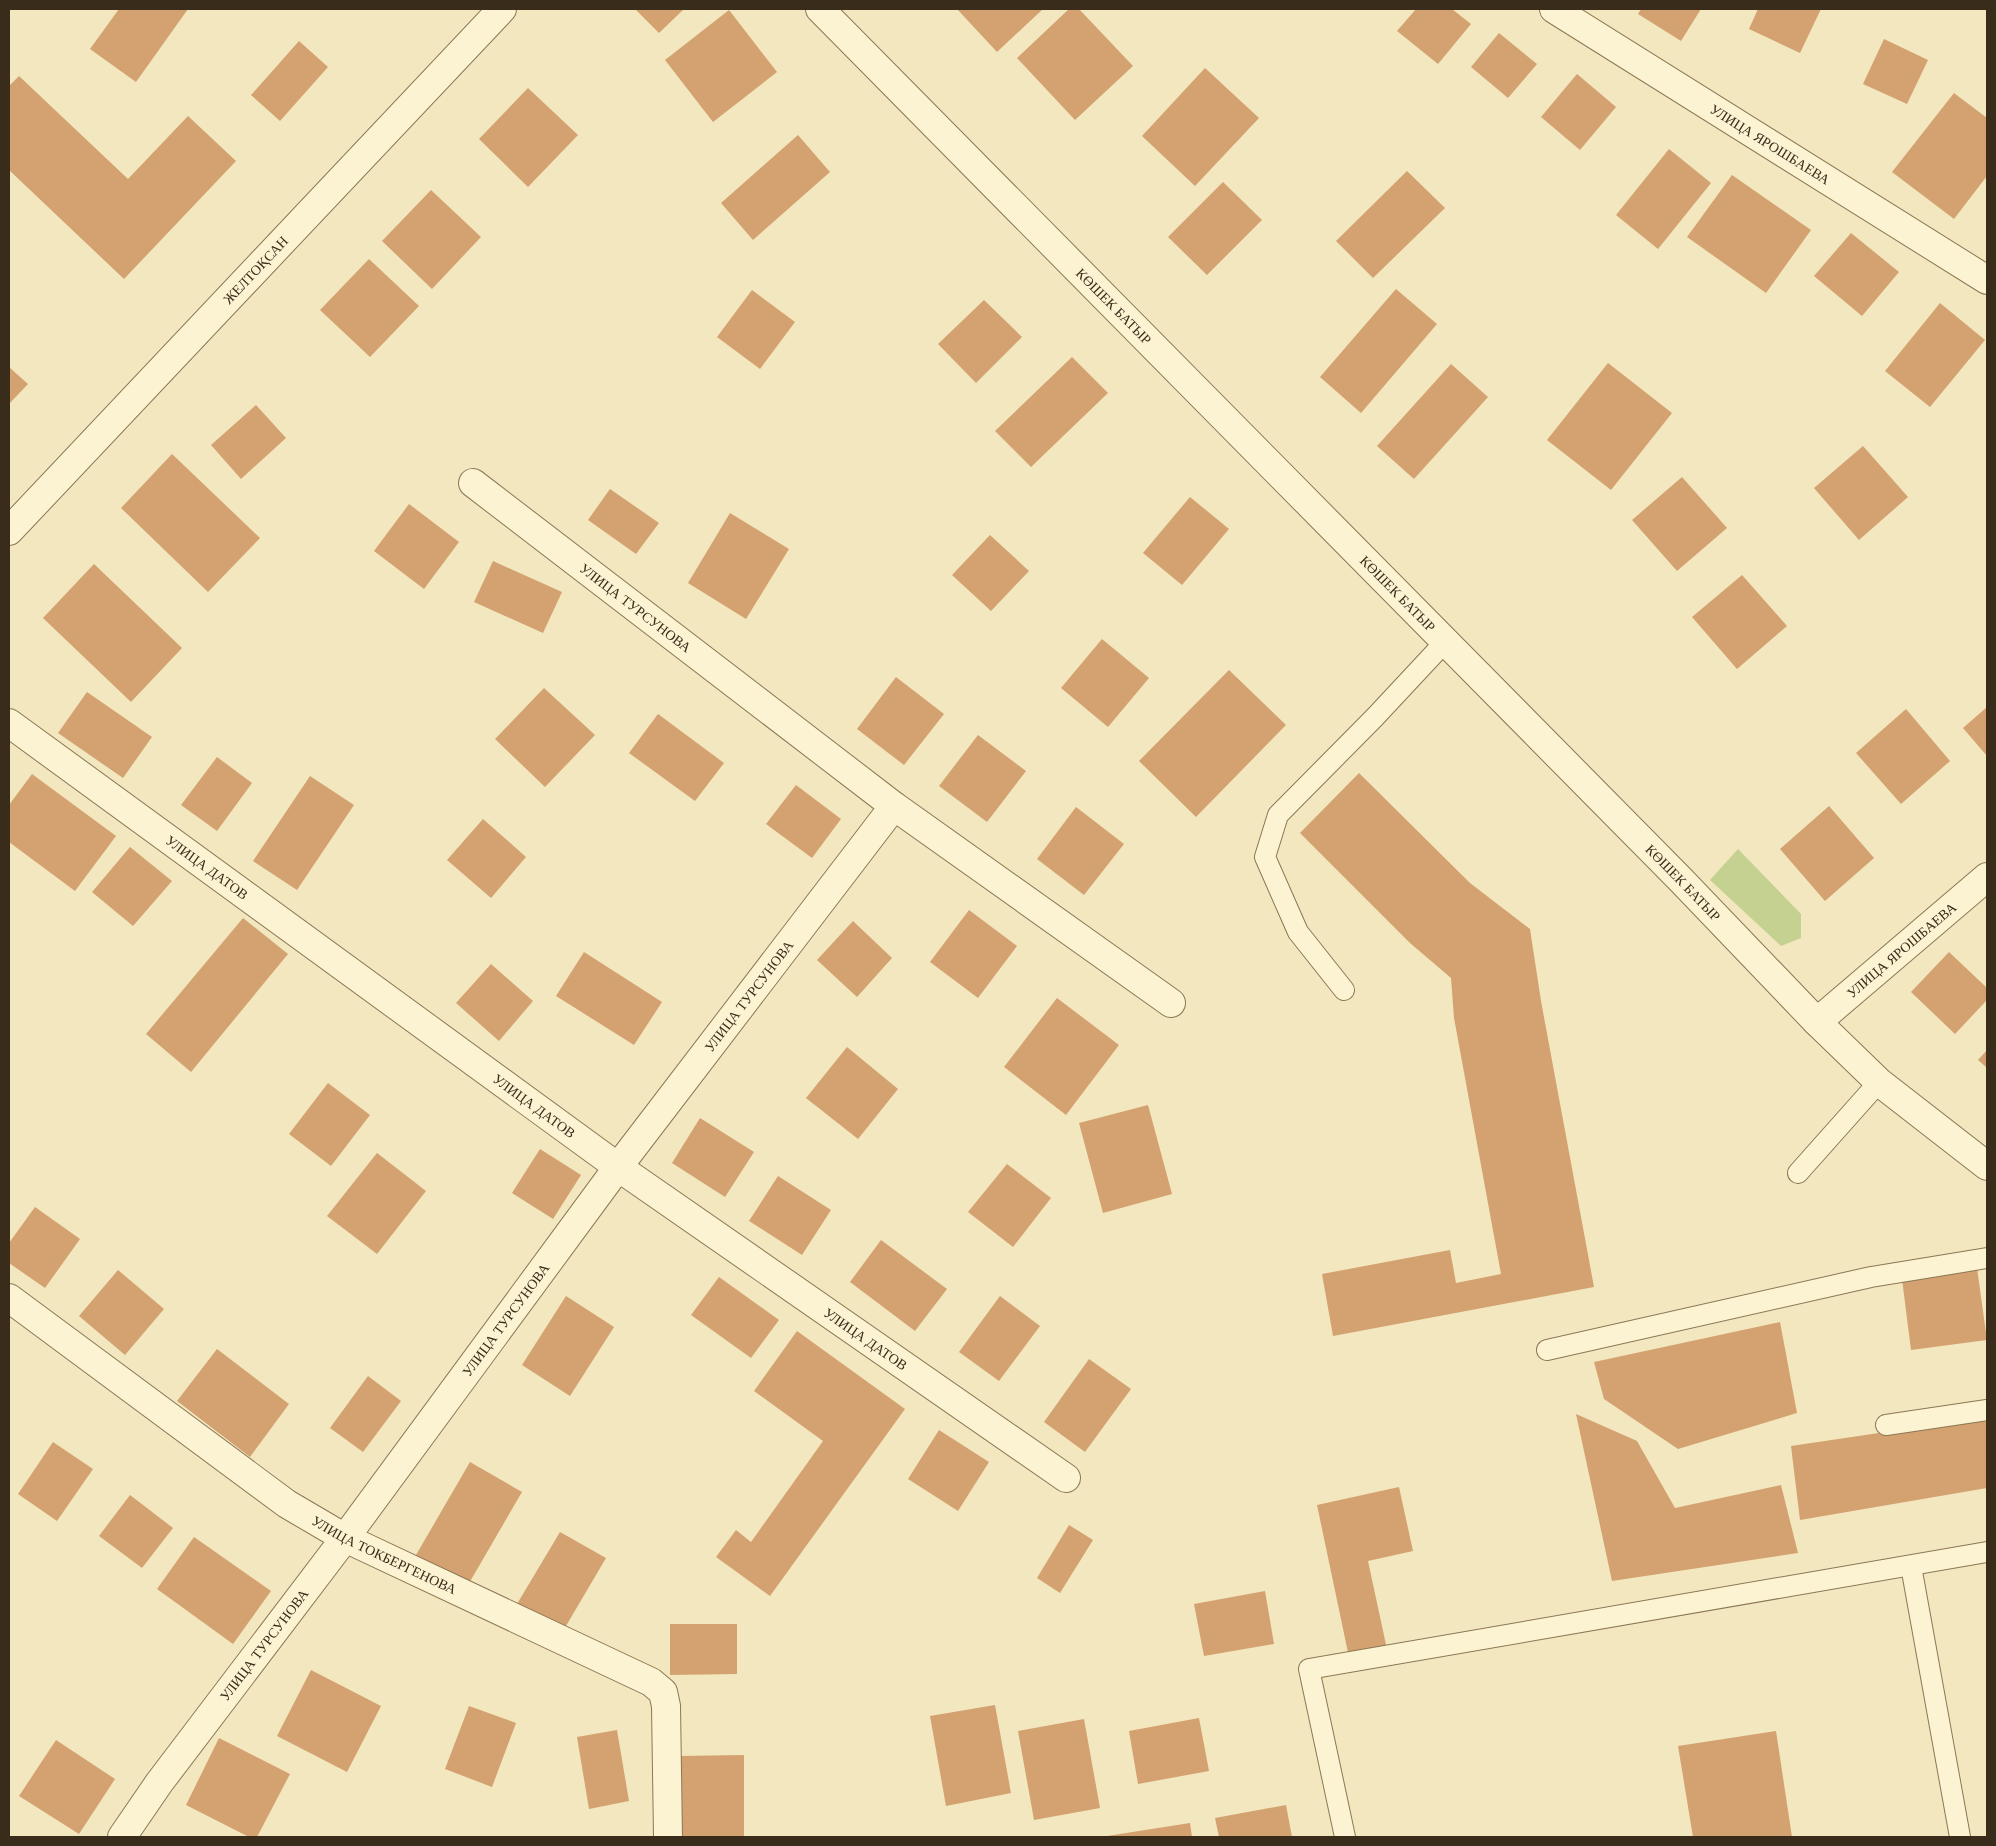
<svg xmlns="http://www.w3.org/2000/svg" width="1996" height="1846" font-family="'Times New Roman',serif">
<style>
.green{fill:#c4d191}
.building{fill:#d4a270}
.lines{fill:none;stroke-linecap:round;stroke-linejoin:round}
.service-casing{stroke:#8c7755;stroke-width:22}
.minor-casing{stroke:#8c7755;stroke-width:30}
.tertiary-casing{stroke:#8c7755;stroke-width:30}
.service{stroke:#fcf3d2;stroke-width:20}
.minor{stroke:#fcf3d2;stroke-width:28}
.tertiary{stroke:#fcf3d2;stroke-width:28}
.labels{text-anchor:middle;stroke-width:4;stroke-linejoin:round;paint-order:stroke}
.street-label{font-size:14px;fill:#3a2c1b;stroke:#f9f0ce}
</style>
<rect width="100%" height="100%" fill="#f2e7be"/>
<polygon class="green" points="1738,849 1801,914 1801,938 1781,946 1710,880"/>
<g class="building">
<polygon points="119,9 188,9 136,82 90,49"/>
<polygon points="635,9 684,9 659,33"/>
<polygon points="957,9 1043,9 997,52"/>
<polygon points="1069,9 1079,9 1133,66 1075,120 1017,58"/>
<polygon points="1416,9 1452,9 1471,24 1438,64 1397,31"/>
<polygon points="1641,9 1701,9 1681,41 1638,14"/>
<polygon points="1758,9 1821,9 1800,53 1749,29"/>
<polygon points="729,10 777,72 713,122 665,60"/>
<polygon points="1499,33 1537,64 1508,98 1471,67"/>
<polygon points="1884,39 1928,60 1907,104 1863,84"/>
<polygon points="299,41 328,67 280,121 251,95"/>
<polygon points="1205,68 1259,118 1195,186 1142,136"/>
<polygon points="1577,74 1616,107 1580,150 1541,117"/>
<polygon points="19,76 128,179 188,116 236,161 124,279 9,170 9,86"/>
<polygon points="528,88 578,135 528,187 479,139"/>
<polygon points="1954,93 1987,118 1987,176 1954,219 1892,172"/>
<polygon points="798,135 830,172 753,240 721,203"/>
<polygon points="1669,149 1711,183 1658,249 1616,215"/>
<polygon points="1407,171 1445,208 1373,278 1336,241"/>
<polygon points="1732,175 1811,230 1766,293 1687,237"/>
<polygon points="1223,182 1262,220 1207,275 1168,237"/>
<polygon points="431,190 481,237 432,289 382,241"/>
<polygon points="1851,233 1899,272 1862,316 1814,276"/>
<polygon points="369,259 419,306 370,357 320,310"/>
<polygon points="1396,289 1437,324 1361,413 1320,377"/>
<polygon points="752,290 795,322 760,369 717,337"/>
<polygon points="984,300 1022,337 976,383 938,344"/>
<polygon points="1940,303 1985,340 1930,407 1885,371"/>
<polygon points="1072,357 1108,393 1031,467 995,431"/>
<polygon points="1608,363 1672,413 1611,490 1547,440"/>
<polygon points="1451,364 1488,397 1414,479 1377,446"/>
<polygon points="9,367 28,384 9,404"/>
<polygon points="256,405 286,438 241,479 211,445"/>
<polygon points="1863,446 1908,497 1859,540 1814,488"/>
<polygon points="172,454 260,538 208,592 121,508"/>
<polygon points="1682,477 1727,528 1677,571 1632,520"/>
<polygon points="610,489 659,523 636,554 588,520"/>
<polygon points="1190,497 1229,529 1182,585 1143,553"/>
<polygon points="409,504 459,542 424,589 374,551"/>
<polygon points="730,513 789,549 746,619 688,583"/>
<polygon points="990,535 1029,571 991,611 952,575"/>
<polygon points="493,561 562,592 543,633 474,602"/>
<polygon points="94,564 182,648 131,702 43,618"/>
<polygon points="1742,575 1787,626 1737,669 1692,617"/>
<polygon points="1102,639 1149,678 1108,727 1061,688"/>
<polygon points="1229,670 1286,725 1196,817 1139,761"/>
<polygon points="896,677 944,714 904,765 857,729"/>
<polygon points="544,688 595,735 545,787 495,739"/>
<polygon points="87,692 152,737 123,778 58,733"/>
<polygon points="1987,707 1987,756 1963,728"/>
<polygon points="1906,709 1950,761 1901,804 1856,753"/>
<polygon points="658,714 724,763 695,801 629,753"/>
<polygon points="978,735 1026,771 987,822 939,786"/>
<polygon points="217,757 252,783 217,831 181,805"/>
<polygon points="1359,773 1470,883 1530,929 1541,1001 1594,1287 1333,1336 1322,1274 1450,1250 1456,1283 1501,1274 1454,1018 1451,978 1410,943 1300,833"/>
<polygon points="32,774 116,836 75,891 9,842 9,805"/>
<polygon points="310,776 354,805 297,890 253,861"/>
<polygon points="796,785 841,819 812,858 766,824"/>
<polygon points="1829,806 1874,858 1825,901 1780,849"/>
<polygon points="1076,807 1124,844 1084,895 1037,859"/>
<polygon points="483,819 526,857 491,898 447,860"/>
<polygon points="130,847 172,881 133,926 92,892"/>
<polygon points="969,910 1017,946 978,998 930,962"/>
<polygon points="243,918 288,954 191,1072 146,1034"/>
<polygon points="853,921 892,958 857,997 817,960"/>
<polygon points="584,952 662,1002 634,1045 556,996"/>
<polygon points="1949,952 1987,988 1987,1000 1955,1034 1911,992"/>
<polygon points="491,964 533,1001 499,1041 456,1003"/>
<polygon points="1057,998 1119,1045 1066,1115 1004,1067"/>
<polygon points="847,1047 898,1089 858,1139 806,1098"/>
<polygon points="1987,1050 1987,1068 1978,1060"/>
<polygon points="328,1083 370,1115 331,1166 289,1134"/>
<polygon points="1148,1105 1172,1194 1103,1213 1079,1123"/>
<polygon points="700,1118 754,1152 725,1197 672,1163"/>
<polygon points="540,1149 581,1175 553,1219 512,1193"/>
<polygon points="377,1153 426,1191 377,1254 327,1216"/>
<polygon points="1007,1164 1051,1198 1013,1247 968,1212"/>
<polygon points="778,1176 831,1210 802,1255 749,1221"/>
<polygon points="35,1207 80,1239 45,1288 9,1263 9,1243"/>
<polygon points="881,1240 947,1289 915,1331 850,1282"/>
<polygon points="1977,1268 1987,1340 1911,1350 1902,1279"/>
<polygon points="118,1270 164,1309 125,1355 79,1316"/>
<polygon points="719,1277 779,1320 751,1358 691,1315"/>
<polygon points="566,1296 614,1327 570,1396 522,1365"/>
<polygon points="1000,1296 1040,1326 999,1381 959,1352"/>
<polygon points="1780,1322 1797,1413 1678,1449 1604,1399 1594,1362"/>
<polygon points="797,1331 905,1409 770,1596 716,1557 736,1530 751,1542 823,1441 754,1391"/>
<polygon points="217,1349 289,1404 250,1457 177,1401"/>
<polygon points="1089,1359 1131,1389 1085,1452 1044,1422"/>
<polygon points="368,1376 401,1401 363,1452 330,1428"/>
<polygon points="1576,1414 1637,1441 1675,1508 1781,1485 1798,1553 1612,1581"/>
<polygon points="1987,1417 1987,1488 1800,1520 1791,1446"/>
<polygon points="939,1430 989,1462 958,1511 908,1479"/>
<polygon points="53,1442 93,1469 57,1521 18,1494"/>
<polygon points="470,1462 522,1492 468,1585 416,1555"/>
<polygon points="1399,1487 1413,1551 1368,1561 1388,1654 1350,1662 1317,1505"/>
<polygon points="130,1495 173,1528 142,1568 99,1536"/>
<polygon points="1069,1525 1093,1540 1060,1593 1037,1578"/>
<polygon points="560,1532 606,1558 563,1631 517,1604"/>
<polygon points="194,1537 271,1591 233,1644 157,1589"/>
<polygon points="1265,1591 1274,1644 1204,1656 1194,1604"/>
<polygon points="670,1624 737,1624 737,1674 670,1675"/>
<polygon points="311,1670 381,1706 347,1772 277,1736"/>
<polygon points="995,1705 1011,1793 946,1806 930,1716"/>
<polygon points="469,1706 516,1723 492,1787 445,1769"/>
<polygon points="1199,1718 1209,1771 1138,1784 1129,1731"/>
<polygon points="1084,1719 1100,1808 1034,1820 1018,1731"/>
<polygon points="617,1730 629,1801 589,1809 577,1737"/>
<polygon points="1776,1731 1792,1837 1693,1837 1678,1746"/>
<polygon points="219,1738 290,1774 257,1837 249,1837 186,1805"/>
<polygon points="56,1740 115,1779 79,1834 19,1796"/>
<polygon points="744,1755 744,1837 680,1837 679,1756"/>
<polygon points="1286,1805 1292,1837 1219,1837 1215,1818"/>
<polygon points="1190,1823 1192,1837 1107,1837 1107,1836"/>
</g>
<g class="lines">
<defs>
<g id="service">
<polyline points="1344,990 1298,932 1265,857 1278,815 1375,717 1445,642"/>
<polyline points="1798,1173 1879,1082"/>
<polyline points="1547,1350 1871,1277 1987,1258"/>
<polyline points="1886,1425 1987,1410"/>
<polyline points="1911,1566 1960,1837"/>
<polyline points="1345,1837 1309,1669 1987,1552"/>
</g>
<g id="minor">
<path id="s1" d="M1554,9L1987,280"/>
<path id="s2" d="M473,483L894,806L1171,1003"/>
<path id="s3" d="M9,723L618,1167L1066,1478"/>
<path id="s4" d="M1817,1022L1987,877"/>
<path id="s5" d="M9,1298L287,1504L345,1538L651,1682L663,1692L666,1706L668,1837"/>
<path id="s6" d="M122,1837L159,1783L345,1538L618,1167L894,806"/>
</g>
<g id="tertiary">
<path id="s7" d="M820,9L1680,879L1817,1022L1879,1082L1987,1166"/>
<path id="s8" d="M9,531L502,9"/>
</g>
</defs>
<use href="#service" class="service-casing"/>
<use href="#minor" class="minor-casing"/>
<use href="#tertiary" class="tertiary-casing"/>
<use href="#service" class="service"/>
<use href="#minor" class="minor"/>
<use href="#tertiary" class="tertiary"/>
</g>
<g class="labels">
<g class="street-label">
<text dy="5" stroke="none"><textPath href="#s1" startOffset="255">УЛИЦА ЯРОШБАЕВА</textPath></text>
<text dy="5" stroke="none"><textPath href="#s8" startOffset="359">ЖЕЛТОҚСАН</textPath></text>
<text dy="5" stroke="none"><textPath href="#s7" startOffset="418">КӨШЕК БАТЫР</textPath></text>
<text dy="5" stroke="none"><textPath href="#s7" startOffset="822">КӨШЕК БАТЫР</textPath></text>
<text dy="5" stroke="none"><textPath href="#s2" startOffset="205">УЛИЦА ТУРСУНОВА</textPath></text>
<text dy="5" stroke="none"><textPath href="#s3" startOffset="245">УЛИЦА ДАТОВ</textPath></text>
<text dy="5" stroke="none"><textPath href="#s7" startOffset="1228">КӨШЕК БАТЫР</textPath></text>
<text dy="5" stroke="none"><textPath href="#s4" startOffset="111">УЛИЦА ЯРОШБАЕВА</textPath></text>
<text dy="5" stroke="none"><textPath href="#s6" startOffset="1049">УЛИЦА ТУРСУНОВА</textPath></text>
<text dy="5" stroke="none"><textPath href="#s3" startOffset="650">УЛИЦА ДАТОВ</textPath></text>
<text dy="5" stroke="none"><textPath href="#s6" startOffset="644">УЛИЦА ТУРСУНОВА</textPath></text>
<text dy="5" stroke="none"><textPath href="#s3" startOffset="1055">УЛИЦА ДАТОВ</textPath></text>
<text dy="5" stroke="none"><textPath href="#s5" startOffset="456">УЛИЦА ТОКБЕРГЕНОВА</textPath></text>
<text dy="5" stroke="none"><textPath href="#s6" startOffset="239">УЛИЦА ТУРСУНОВА</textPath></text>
</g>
</g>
<rect width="1996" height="1846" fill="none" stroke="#3a2c1b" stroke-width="20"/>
</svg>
